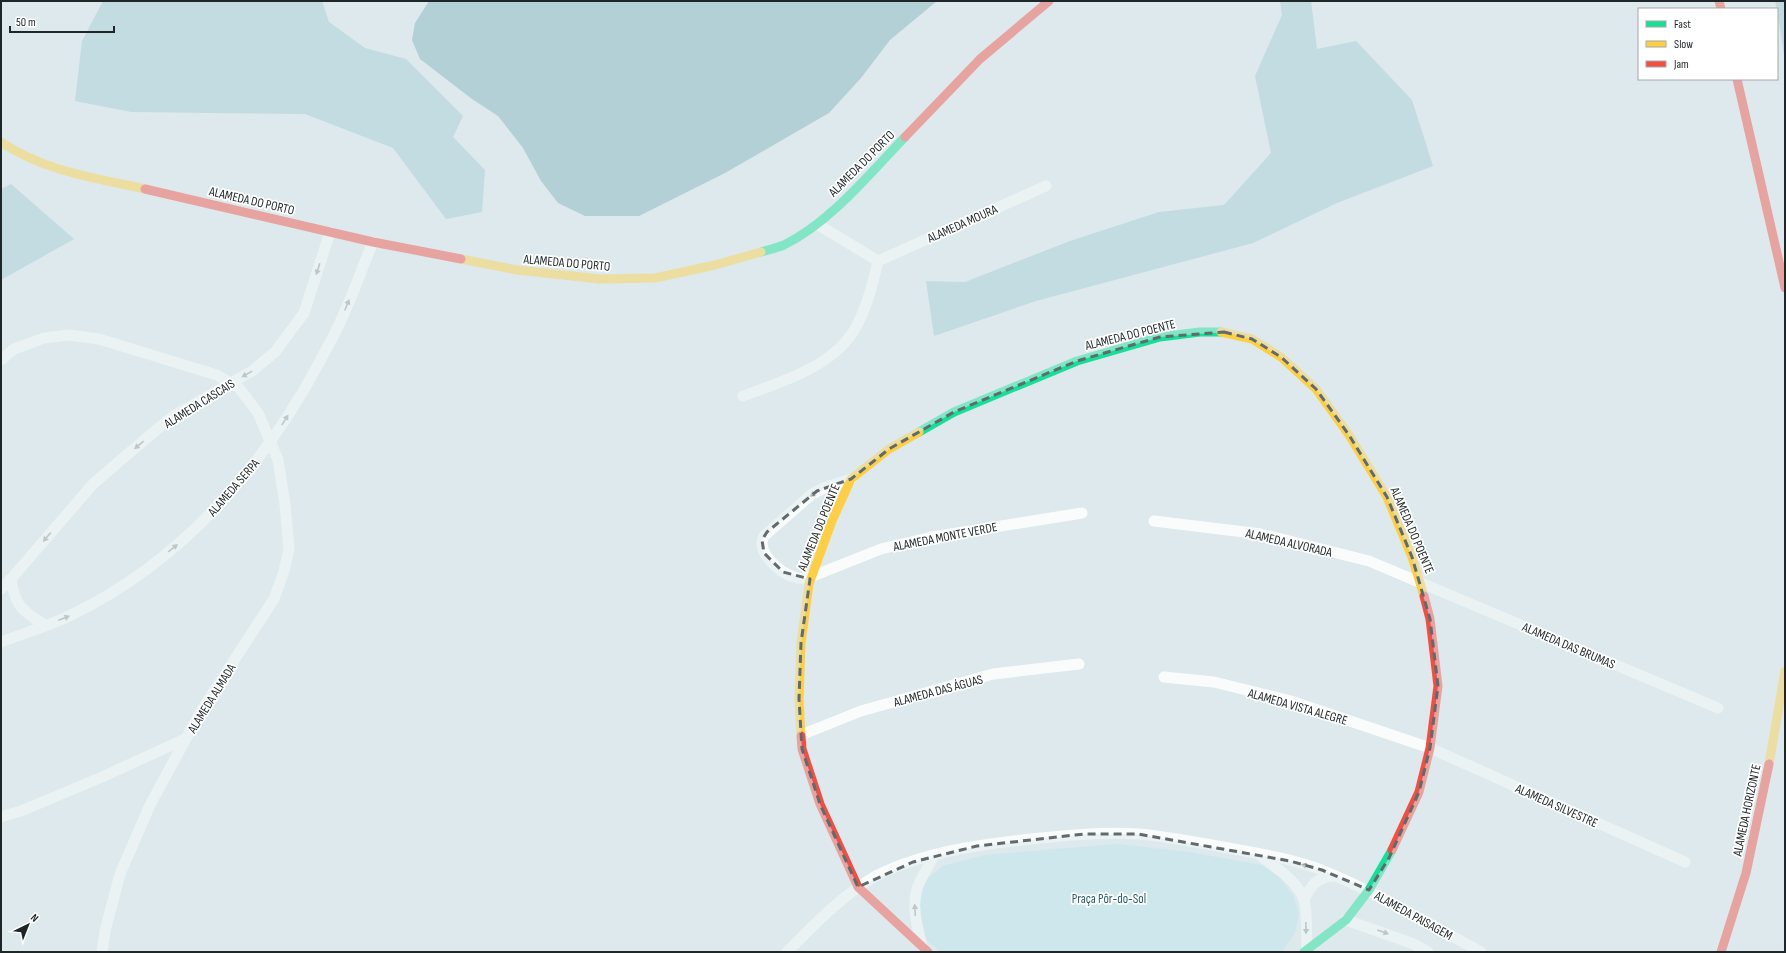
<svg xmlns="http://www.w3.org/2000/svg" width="1786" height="953" font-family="'Sofia Sans Condensed',sans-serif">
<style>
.green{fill:#bde4eb}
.forest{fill:#a2ccd4}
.water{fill:#80b2bc}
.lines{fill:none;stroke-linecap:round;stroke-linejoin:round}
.street{stroke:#fafcfc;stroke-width:11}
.fast{stroke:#16e098;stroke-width:9}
.slow{stroke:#ffcf43;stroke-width:9}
.jam{stroke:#f24e42;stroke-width:9}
.oneway{fill:#979c9d}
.marked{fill:none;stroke:#616a6d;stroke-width:3;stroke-dasharray:8 5;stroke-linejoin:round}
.labels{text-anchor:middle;stroke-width:3.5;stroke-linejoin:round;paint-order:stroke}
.street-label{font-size:13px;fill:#1e2628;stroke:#fff}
.park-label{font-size:13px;fill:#265f69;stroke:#fff}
</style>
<rect width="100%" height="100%" fill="#dde9ec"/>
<polygon class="green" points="1118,844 1189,852 1262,865 1279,877 1293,895 1299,914 1295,933 1282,952 940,952 921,935 918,895 928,878 943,866 984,855"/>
<g class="forest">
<polygon points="103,1 322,1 329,22 365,48 406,59 463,116 453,137 485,170 482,212 446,219 393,148 305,114 131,112 75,101 82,41"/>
<polygon points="1280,1 1311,1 1317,49 1356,41 1412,100 1433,166 1337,203 1253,243 1036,301 934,336 926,281 965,282 1070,241 1159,212 1224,205 1271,153 1255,76 1282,15"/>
<polygon points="1775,1 1785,1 1785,62 1777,9"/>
<polygon points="11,184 74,239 1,280 1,189"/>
</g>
<polygon class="water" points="429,1 937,1 890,40 861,78 829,113 725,173 639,216 585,216 558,203 541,181 523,148 498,116 472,99 420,59 412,40 415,23"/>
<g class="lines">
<g class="street">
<polyline points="878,261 1046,186"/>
<polyline points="1,360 14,349 44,338 69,335 99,339 217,375 239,388 258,413 278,460 285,504 289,549 284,571 274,599 201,711 150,805 120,874 105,931 102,952"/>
<path d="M743,396C781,382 835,366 856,327C867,307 873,284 878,261L817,224"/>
<path d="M851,479L826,487L812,494L764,536C755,553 781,574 797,578C803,579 807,577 813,576L881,549L932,537L1082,513"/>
<polyline points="1154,521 1261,534 1369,561 1718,708"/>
<path d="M11,579C15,607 23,611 45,625"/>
<polyline points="1,589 11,579 93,484 129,453 173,416 252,371 275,352 304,313 330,232"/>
<path d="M1,642C24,633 49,626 71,615C181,562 262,469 319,363C326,349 335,335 341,320C353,295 362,268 373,242"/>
<polyline points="1164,677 1214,682 1291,701 1430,748 1685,862"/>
<polyline points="801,735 861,711 993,674 1079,664"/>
<polyline points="1,817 21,811 102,777 185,739"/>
<path d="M1261,856C1276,868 1298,881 1304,900C1308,915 1306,934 1307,950"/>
<path d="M1304,900C1311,885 1317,877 1334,876"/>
<polyline points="1346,920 1414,944 1428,952"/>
<path d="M922,946C917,926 911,906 918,886C922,876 929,866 934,855"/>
<path d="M787,952C814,925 842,895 876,876C926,850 996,842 1052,837C1080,834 1110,832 1139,834C1172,837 1206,844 1239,850C1267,855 1297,860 1324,871C1378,893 1429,924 1481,952"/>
</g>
<g class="fast">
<path d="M761,252C768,250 777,248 784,245C831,222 870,173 905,137"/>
<polyline points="919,432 954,412 1077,361 1160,337 1200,332 1221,332"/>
<polyline points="1304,952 1346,920 1369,890 1392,850"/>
</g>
<g class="slow">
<path d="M1,142C43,171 96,178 145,189"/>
<polyline points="461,259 517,270 600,279 655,278 715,265 761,252"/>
<polyline points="1221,332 1252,339 1281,357 1316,389 1349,435 1387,497 1412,557 1424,596"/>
<polyline points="801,736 799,699 801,643 809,584 832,521 851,479 889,449 919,432"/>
<polyline points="1769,764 1785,671"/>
</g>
<g class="jam">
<polyline points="1719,1 1721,9"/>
<polyline points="1737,79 1785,288"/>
<polyline points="905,137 980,59 1049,1"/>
<polyline points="145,189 373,242 461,259"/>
<polyline points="801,736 802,749 820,804 858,887 928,952"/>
<polyline points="1392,850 1419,792 1430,748 1438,686 1430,619 1424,596"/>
<polyline points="1721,952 1746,873 1769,764"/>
</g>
</g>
<defs><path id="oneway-solid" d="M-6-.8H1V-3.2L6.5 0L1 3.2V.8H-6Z"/></defs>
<g class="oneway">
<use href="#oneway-solid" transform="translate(318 269) rotate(108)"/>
<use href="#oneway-solid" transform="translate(347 305) rotate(-68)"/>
<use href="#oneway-solid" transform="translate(247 374) rotate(151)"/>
<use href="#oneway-solid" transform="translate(285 420) rotate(-58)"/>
<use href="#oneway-solid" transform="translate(139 445) rotate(140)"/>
<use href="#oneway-solid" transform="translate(815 493) rotate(148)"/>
<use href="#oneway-solid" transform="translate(47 537) rotate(130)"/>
<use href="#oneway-solid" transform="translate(173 548) rotate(-39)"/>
<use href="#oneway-solid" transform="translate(64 618) rotate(-21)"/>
<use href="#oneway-solid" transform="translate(1307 866) rotate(-165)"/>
<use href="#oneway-solid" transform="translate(915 910) rotate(-93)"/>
<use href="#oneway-solid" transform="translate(1306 928) rotate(89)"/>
<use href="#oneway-solid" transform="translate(1383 932) rotate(20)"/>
</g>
<path d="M0 0H1786V953H0ZM1224,332L1252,339L1281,357L1316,389L1349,435L1387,497L1412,557L1430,619L1438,686L1430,748L1419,792L1389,858L1369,890L1322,870L1290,861L1138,834H1084L977,846L913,862L858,887L820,804L802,749L799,699L801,643L810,579L783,572L764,553L762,540L767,532L817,491L851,479L889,449L954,412L1077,361L1160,337Z" fill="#dde9ec" fill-opacity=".55" fill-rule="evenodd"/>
<path class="marked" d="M1224,332L1252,339L1281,357L1316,389L1349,435L1387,497L1412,557L1430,619L1438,686L1430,748L1419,792L1389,858L1369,890L1322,870L1290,861L1138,834H1084L977,846L913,862L858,887L820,804L802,749L799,699L801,643L810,579L783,572L764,553L762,540L767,532L817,491L851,479L889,449L954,412L1077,361L1160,337Z"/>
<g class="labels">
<g class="street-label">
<text transform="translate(861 163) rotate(-45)" y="5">ALAMEDA DO PORTO</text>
<text transform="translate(252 200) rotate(13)" y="5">ALAMEDA DO PORTO</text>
<text transform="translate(962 223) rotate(-24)" y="5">ALAMEDA MOURA</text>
<text transform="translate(567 262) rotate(5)" y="5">ALAMEDA DO PORTO</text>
<text transform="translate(1130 334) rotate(-14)" y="5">ALAMEDA DO POENTE</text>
<text transform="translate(199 403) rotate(-32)" y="5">ALAMEDA CASCAIS</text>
<text transform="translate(233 487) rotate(-49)" y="5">ALAMEDA SERPA</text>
<text transform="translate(818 527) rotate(-68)" y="5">ALAMEDA DO POENTE</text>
<text transform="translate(1413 530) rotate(67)" y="5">ALAMEDA DO POENTE</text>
<text transform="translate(945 536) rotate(-11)" y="5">ALAMEDA MONTE VERDE</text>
<text transform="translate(1289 542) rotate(13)" y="5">ALAMEDA ALVORADA</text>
<text transform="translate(1569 645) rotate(23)" y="5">ALAMEDA DAS BRUMAS</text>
<text transform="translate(938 690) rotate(-15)" y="5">ALAMEDA DAS ÁGUAS</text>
<text transform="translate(211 698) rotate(-58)" y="5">ALAMEDA ALMADA</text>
<text transform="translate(1298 706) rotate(16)" y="5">ALAMEDA VISTA ALEGRE</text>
<text transform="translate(1557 805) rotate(24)" y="5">ALAMEDA SILVESTRE</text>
<text transform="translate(1746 810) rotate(-78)" y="5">ALAMEDA HORIZONTE</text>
<text transform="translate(1414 915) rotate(29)" y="5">ALAMEDA PAISAGEM</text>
</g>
<g class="park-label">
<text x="1109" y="903">Praça Pôr-do-Sol</text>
</g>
</g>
<rect width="1786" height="953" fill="none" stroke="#1e2628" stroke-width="4"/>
<rect x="1638" y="8" width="140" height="72" fill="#ffffff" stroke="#a5a8a9"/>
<rect x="1646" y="21" width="20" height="6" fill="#16e098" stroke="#a5a8a9"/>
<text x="1674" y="28" font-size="12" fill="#1e2628">Fast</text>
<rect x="1646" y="41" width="20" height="6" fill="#ffcf43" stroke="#a5a8a9"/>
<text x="1674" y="48" font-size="12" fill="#1e2628">Slow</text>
<rect x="1646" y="61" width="20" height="6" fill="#f24e42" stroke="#a5a8a9"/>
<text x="1674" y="68" font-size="12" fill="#1e2628">Jam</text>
<g transform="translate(28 925) rotate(43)" stroke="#ffffff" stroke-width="3" paint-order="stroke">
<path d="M0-3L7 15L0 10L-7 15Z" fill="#1e2628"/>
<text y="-6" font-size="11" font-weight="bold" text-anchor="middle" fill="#1e2628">N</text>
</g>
<path d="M10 26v6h104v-6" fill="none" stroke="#1e2628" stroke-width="2"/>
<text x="16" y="26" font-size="12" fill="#1e2628" stroke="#ffffff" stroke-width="3" paint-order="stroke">50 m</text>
</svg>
